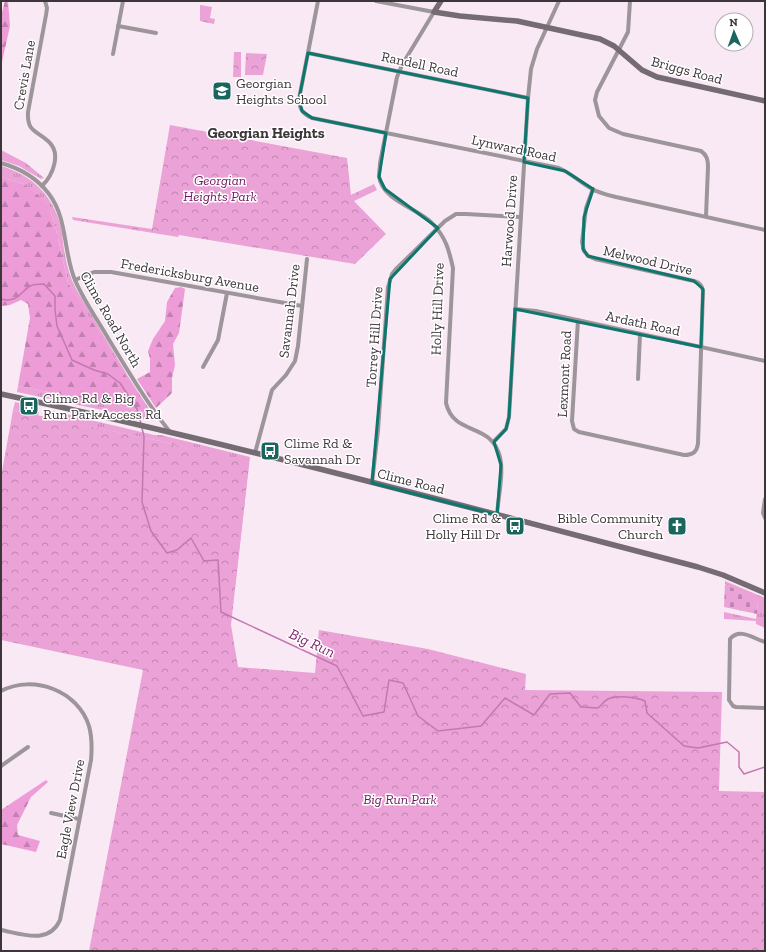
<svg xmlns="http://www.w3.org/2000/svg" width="766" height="952" font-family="'Zilla Slab',serif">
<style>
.grass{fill:url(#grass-tufts)}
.forest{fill:url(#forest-firs)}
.cemetery{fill:url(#cemetery-stones)}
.park{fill:url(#park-crowns)}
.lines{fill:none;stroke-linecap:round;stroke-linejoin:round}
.stream{stroke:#c477b1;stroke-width:1.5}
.street{stroke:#9c959a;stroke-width:4}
.secondary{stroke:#756b72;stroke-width:5.5}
.marked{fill:none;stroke:#0f766e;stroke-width:3;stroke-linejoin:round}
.labels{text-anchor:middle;stroke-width:3;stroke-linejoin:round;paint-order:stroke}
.street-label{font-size:14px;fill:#3c353a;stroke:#fff}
.poi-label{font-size:14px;fill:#3c353a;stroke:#fff;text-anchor:start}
.park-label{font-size:14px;font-style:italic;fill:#721461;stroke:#fff}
.neighbourhood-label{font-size:15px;font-weight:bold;fill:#3c353a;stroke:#fff}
.water-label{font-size:15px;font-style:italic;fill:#80246e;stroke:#fff}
</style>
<defs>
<pattern id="grass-tufts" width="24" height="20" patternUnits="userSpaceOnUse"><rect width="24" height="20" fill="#eba2d7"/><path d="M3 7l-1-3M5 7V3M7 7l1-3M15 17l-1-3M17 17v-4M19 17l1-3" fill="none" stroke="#c085af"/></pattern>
<pattern id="forest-firs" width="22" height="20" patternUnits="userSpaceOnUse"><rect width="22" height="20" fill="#ed9cd8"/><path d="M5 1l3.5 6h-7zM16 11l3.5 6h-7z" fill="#c180b0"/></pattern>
<pattern id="cemetery-stones" width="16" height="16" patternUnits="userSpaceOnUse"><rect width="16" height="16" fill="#eba2d7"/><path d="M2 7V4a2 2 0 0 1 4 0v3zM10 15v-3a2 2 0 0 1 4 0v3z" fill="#c085af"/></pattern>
<pattern id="park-crowns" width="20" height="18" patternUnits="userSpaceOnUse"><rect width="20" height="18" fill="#eba2d7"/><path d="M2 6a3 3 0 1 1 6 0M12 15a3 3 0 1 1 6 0" fill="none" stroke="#c085af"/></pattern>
</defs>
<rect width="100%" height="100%" fill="#f9e9f4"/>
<g class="grass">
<polygon points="1,150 26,163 44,178 41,179 19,166 1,160"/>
<path d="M1,166C32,175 53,195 61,227C63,236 63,246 65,255C67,266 70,277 75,287L129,378L153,415L154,421L17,392L18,386L139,410L145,414L68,283L55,225L51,213L23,184L1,177Z"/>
<polygon points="15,402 32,406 36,413 39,412 38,415 13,410"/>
<polygon points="53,411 154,435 161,435 250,457 235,588 206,453 160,441 44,417 45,414 48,415"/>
<polygon points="725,581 765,598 765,628 756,624 756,621 724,619 724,612 756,619 758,602 725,584"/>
</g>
<g class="forest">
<polygon points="5,1 8,1 10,26 1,66 1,16"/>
<polygon points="1,177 23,184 40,197 51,213 55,225 68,283 149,413 146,414 139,410 18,386 30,318 28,304 21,300 10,305 1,306"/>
<polygon points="181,287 185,289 179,333 173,344 175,365 172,378 172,393 156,408 137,379 150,372 150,359 148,351 153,339 165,321 167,302 175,288"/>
<polygon points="46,780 48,782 31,797 17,825 18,835 40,841 36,852 1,844 1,810"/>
</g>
<polygon class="cemetery" points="725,584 758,601 757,614 724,607"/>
<g class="park">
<polygon points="200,5 212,7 210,18 215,19 214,24 200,21"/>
<polygon points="234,52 241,52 241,77 233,77"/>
<polygon points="246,53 267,54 263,75 245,75"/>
<polygon points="170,125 347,158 351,195 374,184 377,190 354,201 386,234 355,264 179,235 178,237 73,220 72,217 152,229"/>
<polygon points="13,410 160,441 249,463 231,625 238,667 315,673 319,630 428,649 526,674 525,690 722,692 719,791 765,792 765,951 89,951 143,670 1,640 1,477"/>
</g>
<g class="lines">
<g class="stream">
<path d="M1,299C18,303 19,293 30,286C34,284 39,284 44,284L55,296V310L57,326L72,360L94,370L108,374L120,383L137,409L141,424"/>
<path d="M142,428L144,437L142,502L151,531L167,553L177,550L191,538L204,561L218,560L221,612L337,666L363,716L384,712L389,680L403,683L418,716L438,731L481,726L505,698L534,715L550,694L570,693L581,707L598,708C601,706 604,701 608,699C617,695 636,697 645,701L647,713L684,746L698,748L727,742L739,752V767L744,774L765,767"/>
</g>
<g class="street">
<path d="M318,1L299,99C299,109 303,114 312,118L559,168C571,173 581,183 592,189C599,193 608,195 616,197L765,230"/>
<path d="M376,1L434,12L402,65L397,77L380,163C380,167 379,172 379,176C382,201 418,208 433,224C446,238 449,250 453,268L446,403C454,437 491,421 500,457C504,473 498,498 497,515"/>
<path d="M630,1L628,32L597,92L595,100L599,116L609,128L623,134L701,151C707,155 708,160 708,167L706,216"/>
<polyline points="118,26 156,33"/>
<polyline points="308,53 528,98"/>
<polyline points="113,54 123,1"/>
<path d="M1,163C19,168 37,178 49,194C68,219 63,252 75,280C84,301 97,319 108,338C128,371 147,403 170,432"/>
<path d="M42,186C53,175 62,153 48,141C36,130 27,132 28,112L46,15L47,8L45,1"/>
<polyline points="75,280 94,272 111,272 302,306"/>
<polyline points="515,309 536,311 765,361"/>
<path d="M578,320L572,421L574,429L579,432L684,455C693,455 697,452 698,443L703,291C702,285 700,283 694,281L595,259L588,256L584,251L582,242L586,208L593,189"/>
<polyline points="203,367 218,340 227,293"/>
<polyline points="638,379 640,334"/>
<polyline points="493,442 506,429 509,417 528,98 531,69 537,49 559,1"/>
<polyline points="255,453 272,390 286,375 295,361 298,346 307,259"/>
<polyline points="372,483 378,430 388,287 392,274 396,269 445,221 456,214 466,214 520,217"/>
<polyline points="765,499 763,513 765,518"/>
<path d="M765,642C754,639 740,627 730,639L729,700L733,706L736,707L765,708"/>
<path d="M1,691C34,674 78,691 89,726C92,737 92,749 91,760L60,920C49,945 22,934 1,930"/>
<polyline points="1,766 28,747"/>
<polyline points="51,813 79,819"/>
</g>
<g class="secondary">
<polyline points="441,1 434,12 460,16 517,21 600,39 614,46 642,70 657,77 765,101"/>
<path d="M1,394C235,444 467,507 698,567L723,575L765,593"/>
</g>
</g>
<path class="marked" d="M308,53L528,98L524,162L565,171L593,189L584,217L583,249L588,256L694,281L703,289L701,347L515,309L509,417L506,429L494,442L501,465L497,515L372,483L390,279L438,228L385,189L379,177L386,133L312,118L302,111L299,99Z"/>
<defs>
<symbol id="school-square" viewBox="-11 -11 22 22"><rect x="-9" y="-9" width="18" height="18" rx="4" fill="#1a665f" stroke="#fff"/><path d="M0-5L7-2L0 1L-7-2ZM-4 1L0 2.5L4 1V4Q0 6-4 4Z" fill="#fff"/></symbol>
<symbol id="bus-square" viewBox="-11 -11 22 22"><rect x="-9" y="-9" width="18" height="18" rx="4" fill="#1a665f" stroke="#fff"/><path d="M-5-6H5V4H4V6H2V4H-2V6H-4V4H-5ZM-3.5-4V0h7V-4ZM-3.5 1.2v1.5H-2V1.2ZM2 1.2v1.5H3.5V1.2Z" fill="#fff"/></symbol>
<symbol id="church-square" viewBox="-11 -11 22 22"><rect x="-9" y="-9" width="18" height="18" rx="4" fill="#1a665f" stroke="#fff"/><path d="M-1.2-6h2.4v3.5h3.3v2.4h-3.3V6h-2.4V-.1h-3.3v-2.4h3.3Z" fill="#fff"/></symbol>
</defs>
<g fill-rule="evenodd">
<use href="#school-square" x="211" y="80" width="22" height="22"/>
<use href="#bus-square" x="18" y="395" width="22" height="22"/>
<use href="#bus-square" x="259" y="440" width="22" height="22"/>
<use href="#bus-square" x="504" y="515" width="22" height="22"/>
<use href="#church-square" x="666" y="515" width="22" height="22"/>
</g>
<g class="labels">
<g class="street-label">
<text transform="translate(420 64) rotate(12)" y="5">Randell Road</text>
<text transform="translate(687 70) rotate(15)" y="5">Briggs Road</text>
<text transform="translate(24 75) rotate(-80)" y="5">Crevis Lane</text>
<text transform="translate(514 148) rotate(12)" y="5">Lynward Road</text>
<text transform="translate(509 221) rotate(-86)" y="5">Harwood Drive</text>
<text transform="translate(648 260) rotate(13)" y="5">Melwood Drive</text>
<text transform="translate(190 275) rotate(10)" y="5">Fredericksburg Avenue</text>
<text transform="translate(437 309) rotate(-88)" y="5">Holly Hill Drive</text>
<text transform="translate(289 311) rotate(-83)" y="5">Savannah Drive</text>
<text transform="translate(111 319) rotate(60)" y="5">Clime Road North</text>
<text transform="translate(643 323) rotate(12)" y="5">Ardath Road</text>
<text transform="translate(374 337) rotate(-86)" y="5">Torrey Hill Drive</text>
<text transform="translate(564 374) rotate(-87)" y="5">Lexmont Road</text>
<text transform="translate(411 481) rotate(14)" y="5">Clime Road</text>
<text transform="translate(70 809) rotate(-79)" y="5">Eagle View Drive</text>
</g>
<g class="poi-label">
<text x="236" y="88">Georgian<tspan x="236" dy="16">Heights School</tspan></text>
<text x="43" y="403">Clime Rd &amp; Big<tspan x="43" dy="16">Run Park Access Rd</tspan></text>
<text x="284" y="448">Clime Rd &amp;<tspan x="284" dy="16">Savannah Dr</tspan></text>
<text x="501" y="523" text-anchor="end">Clime Rd &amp;<tspan x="501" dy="16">Holly Hill Dr</tspan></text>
<text x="663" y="523" text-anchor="end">Bible Community<tspan x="663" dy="16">Church</tspan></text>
</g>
<g class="park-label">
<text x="220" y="185">Georgian<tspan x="220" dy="16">Heights Park</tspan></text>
<text x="400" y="804">Big Run Park</text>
</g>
<g class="neighbourhood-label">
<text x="266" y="138">Georgian Heights</text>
</g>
<g class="water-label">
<text transform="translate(312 643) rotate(25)" y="5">Big Run</text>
</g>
</g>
<rect width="766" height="952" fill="none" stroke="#3c353a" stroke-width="4"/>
<g transform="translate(734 32) rotate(358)"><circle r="19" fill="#ffffff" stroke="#b1aeb0"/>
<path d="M0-3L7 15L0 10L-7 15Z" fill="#1a665f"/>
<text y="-6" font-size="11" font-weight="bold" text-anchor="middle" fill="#3c353a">N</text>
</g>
</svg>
